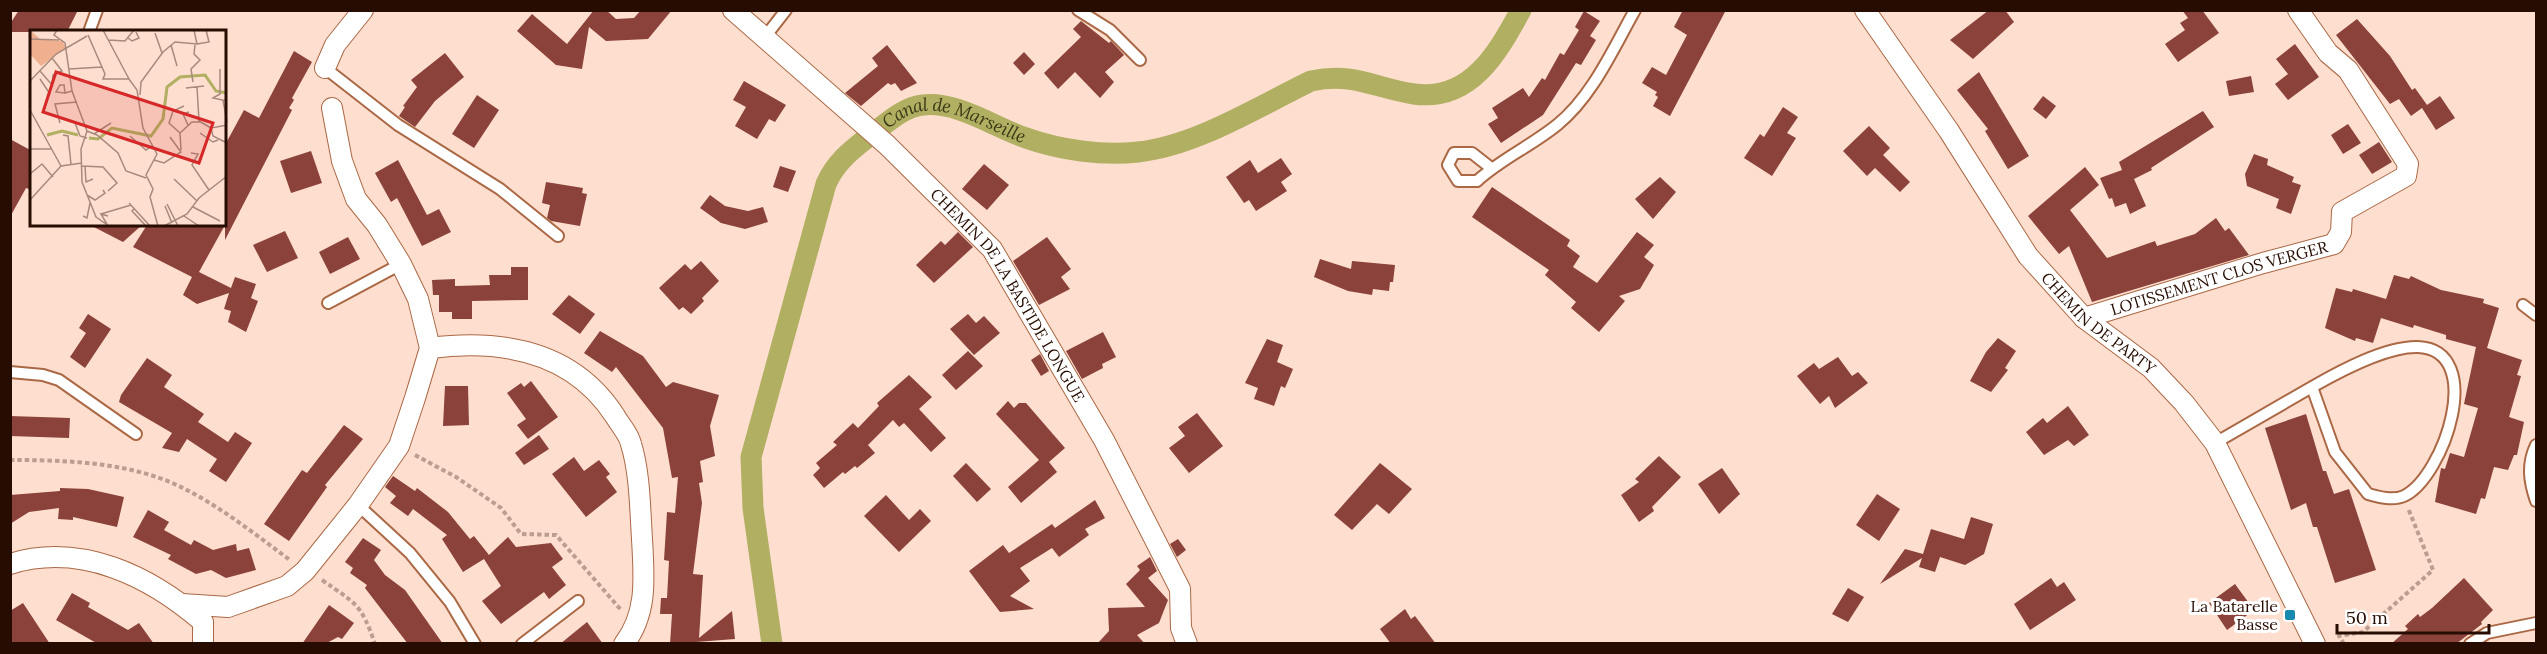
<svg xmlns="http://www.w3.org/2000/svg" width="2547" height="654" font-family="Lora,serif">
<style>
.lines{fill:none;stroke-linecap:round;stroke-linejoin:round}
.canal{stroke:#b1af61;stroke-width:21}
.building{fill:#8b423a}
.lane-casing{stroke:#ab6845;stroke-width:14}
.street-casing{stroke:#ab6845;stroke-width:22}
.path{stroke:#bb9e90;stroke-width:4;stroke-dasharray:4.5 3;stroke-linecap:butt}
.lane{stroke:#fff;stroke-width:10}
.street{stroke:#fff;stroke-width:20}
.poi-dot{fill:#1989af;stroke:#fff;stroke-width:2}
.labels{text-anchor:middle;stroke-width:6;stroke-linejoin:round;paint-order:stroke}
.street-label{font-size:16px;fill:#260c01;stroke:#fff}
.poi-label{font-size:16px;fill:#260c01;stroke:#fff;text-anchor:end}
.water-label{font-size:18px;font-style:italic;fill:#3a3917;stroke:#fff}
.inset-river{fill:none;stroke:#b1af61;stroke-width:3}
.inset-road{fill:none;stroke:#a78a7d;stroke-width:1.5}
.view{fill:#d62828;fill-opacity:0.15;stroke:#d62828;stroke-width:3}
.inset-edge{fill:none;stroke:#260c01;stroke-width:3}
</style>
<rect width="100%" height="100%" fill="#fddecf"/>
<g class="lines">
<path class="canal" id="s1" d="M772,644L753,508L751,457L826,184C836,161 853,149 872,134C887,123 903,107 923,105C957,101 994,127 1026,138C1060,150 1102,156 1138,152C1196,146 1259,106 1311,81C1354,72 1374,88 1414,94C1471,102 1498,52 1521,10"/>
</g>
<g class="building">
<polygon points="19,10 78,10 67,32 10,32 10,24"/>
<polygon points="594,10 606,10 616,19 634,18 641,10 672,10 648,39 606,41 589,27 582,69 556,65 517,31 532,14 567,44"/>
<polygon points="1683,10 1726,10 1670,116 1653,106 1658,97 1655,95 1657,92 1642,83 1652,67 1666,75 1687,35 1674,27"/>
<polygon points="1989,10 2005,10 2014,22 1973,59 1950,40"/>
<polygon points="2182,10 2202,10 2219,33 2178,62 2165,44 2185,30 2180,23 2188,18"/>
<polygon points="1584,11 1600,21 1590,36 1596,40 1581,65 1576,63 1543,115 1501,143 1488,124 1498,118 1492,108 1523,88 1529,97 1542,78 1545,80 1560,53 1564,55 1579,30 1575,27"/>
<polygon points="2357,19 2390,56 2412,90 2415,88 2427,105 2440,96 2455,118 2436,130 2422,108 2411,116 2399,99 2390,104 2336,35"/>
<polygon points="1081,21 1109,43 1111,41 1124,55 1105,72 1114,82 1100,98 1075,72 1058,89 1044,73 1081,37 1073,29"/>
<polygon points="2295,44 2319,77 2288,100 2275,84 2288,74 2276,59"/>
<polygon points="887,45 917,83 901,91 895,83 891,85 888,83 861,106 845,93 878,66 872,58"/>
<polygon points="294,51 312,62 292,98 294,100 289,108 292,110 225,240 225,225 199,272 231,288 235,277 256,284 251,298 258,301 246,332 228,322 231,311 224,309 229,293 197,304 183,295 192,277 133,247 147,225 225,225 225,145 244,110 259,118"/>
<polygon points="1024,52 1035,64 1024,75 1013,63"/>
<polygon points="445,53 464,77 435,101 415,127 399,116 405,107 403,106 417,87 411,80"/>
<polygon points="1979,72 2029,156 2008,169 1985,131 1988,129 1957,90"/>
<polygon points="2251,76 2254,92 2229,96 2226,81"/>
<polygon points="744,81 786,105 775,122 769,119 757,139 735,126 746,107 733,100"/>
<polygon points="477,95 499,110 474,148 452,134"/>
<polygon points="2043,96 2056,106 2046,119 2033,109"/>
<polygon points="1783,107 1798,117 1787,133 1796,138 1772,176 1744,158 1760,134 1764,137"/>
<polygon points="2203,111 2214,127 2151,168 2152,170 2134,179 2146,206 2130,214 2126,203 2115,207 2112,198 2109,199 2100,178 2122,170 2119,162"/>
<polygon points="2348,124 2361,143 2343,154 2331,135"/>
<polygon points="1869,126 1890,148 1883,155 1910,182 1900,192 1875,168 1867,176 1843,151"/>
<polygon points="10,139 32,151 32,190 26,188 10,217"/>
<polygon points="2379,142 2392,162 2372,174 2359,155"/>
<polygon points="311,151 322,183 291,193 280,161"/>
<polygon points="2254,154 2268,159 2267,165 2294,177 2292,182 2301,185 2291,214 2276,208 2279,199 2247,186 2245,174"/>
<polygon points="1281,158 1292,174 1281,182 1287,191 1256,211 1249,200 1244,203 1226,177 1250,160 1258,173"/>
<polygon points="398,160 427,215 439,209 451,232 422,246 397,198 391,202 375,173"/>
<polygon points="984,164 1009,185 987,210 962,189"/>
<polygon points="780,166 796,171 788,192 773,187"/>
<polygon points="2085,167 2099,185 2070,210 2107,258 2155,241 2157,246 2195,234 2216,218 2225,231 2229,228 2249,255 2092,302 2069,246 2059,254 2028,216"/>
<polygon points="1660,177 1676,192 1653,219 1635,199"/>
<polygon points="546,182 583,188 582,193 587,194 580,226 551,221 547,218 550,205 542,203"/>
<polygon points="1492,187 1570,240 1567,246 1580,256 1573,267 1597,283 1637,232 1654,245 1644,257 1654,265 1640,289 1619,296 1625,301 1599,332 1571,308 1576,302 1545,275 1549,270 1472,217"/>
<polygon points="710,195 725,206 748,211 763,207 768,222 745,229 721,223 700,208"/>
<polygon points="90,225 142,225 123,242"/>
<polygon points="285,231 298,258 267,272 253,245"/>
<polygon points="958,232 973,247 934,283 916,265 941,241 945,245"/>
<polygon points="348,237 360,259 330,274 319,252"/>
<polygon points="1047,237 1071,269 1061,277 1070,289 1039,305 1013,261"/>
<polygon points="1320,259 1351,269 1352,261 1395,265 1393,282 1390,282 1389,291 1373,289 1372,295 1348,291 1314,277"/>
<polygon points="701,261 719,281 702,298 704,301 691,314 683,307 679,310 659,288 685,264 691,270"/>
<polygon points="511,267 528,267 528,300 472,301 472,319 452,319 452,312 439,312 439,295 433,295 432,280 455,279 455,286 490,285 489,275 511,275"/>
<polygon points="2394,275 2409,279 2411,276 2441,290 2484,299 2483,303 2499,308 2487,348 2522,360 2517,375 2521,376 2509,417 2524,422 2517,455 2514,455 2508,470 2494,467 2485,499 2481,498 2476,514 2435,502 2441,468 2445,469 2450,453 2464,457 2478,408 2464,404 2476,347 2446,339 2446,335 2414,325 2413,328 2381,318 2373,343 2356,338 2355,341 2325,328 2336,288 2352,292 2353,289 2386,299"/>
<polygon points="569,295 595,314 580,334 552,314"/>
<polygon points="88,314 111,329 85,368 70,357 86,333 79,328"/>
<polygon points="968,314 976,323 984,316 1000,333 974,355 950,329"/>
<polygon points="600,331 643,356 666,387 673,382 719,395 710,426 715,456 700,461 703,482 699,483 702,503 693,574 703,575 699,638 732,611 735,639 670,644 672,614 660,614 661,598 667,598 669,561 664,560 667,512 675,513 678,477 672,478 663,428 616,367 612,372 584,353"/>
<polygon points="1103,332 1116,357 1102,364 1103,368 1082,379 1066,351"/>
<polygon points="1998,338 2016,351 2005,368 2008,370 1991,392 1970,381 1986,352"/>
<polygon points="1267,339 1283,345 1277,362 1293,369 1285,388 1281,386 1274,406 1254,399 1258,388 1245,383"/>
<polygon points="968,351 983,366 956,390 942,375"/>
<polygon points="1040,354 1049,371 1041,376 1031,360"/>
<polygon points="1838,357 1852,376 1858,372 1868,383 1835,408 1829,396 1820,404 1797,376 1814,363 1819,369"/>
<polygon points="147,358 172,375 164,387 204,414 198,422 228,442 235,432 252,443 226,482 209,471 217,459 187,439 179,452 162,448 172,433 119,402 121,395"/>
<polygon points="909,375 932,397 919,409 946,438 931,452 904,423 899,427 893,420 868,445 875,453 857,468 855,466 845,474 843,472 824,488 813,475 820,468 816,463 837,445 833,442 853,423 858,428 879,406 877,403"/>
<polygon points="531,381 558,417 528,439 517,425 526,419 507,393 521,383 524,387"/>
<polygon points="445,386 468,386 469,425 443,426"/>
<polygon points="1008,401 1014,408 1019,403 1026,403 1065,448 1049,462 1057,472 1021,503 1008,487 1039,460 996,414"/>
<polygon points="2068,406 2089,435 2074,446 2068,440 2044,455 2026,432 2043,418 2047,423"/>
<polygon points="1197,413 1223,446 1189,473 1169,448 1185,436 1178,427"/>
<polygon points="2306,414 2323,471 2326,471 2334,494 2349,489 2376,570 2335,583 2317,527 2313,527 2306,503 2291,510 2265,428"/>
<polygon points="10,416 70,418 69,438 10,436"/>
<polygon points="344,425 363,439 325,485 327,487 289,541 264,524 302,470 307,473"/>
<polygon points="539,435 549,449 524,465 515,453"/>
<polygon points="1659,456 1681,477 1652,507 1654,511 1639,522 1621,495 1639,482 1635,479"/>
<polygon points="574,457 584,471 599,460 610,474 606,477 617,492 586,517 552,474"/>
<polygon points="966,463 991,489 977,502 953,476"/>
<polygon points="1380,463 1412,489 1389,514 1377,504 1352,530 1334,515"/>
<polygon points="1722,468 1740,494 1719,514 1698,484"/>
<polygon points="393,476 415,491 417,488 448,512 470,539 474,536 489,555 508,537 516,547 551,543 563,559 552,567 566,585 549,599 544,592 501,624 482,601 501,586 484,559 463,572 442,539 447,535 413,509 408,516 390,503 396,496 385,487"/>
<polygon points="60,488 88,489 124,497 117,527 73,517 73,520 58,519 59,508 29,512 10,524 10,495 60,491"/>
<polygon points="1877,494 1900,509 1879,541 1856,525"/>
<polygon points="886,495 909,520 920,509 931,521 899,552 864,516"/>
<polygon points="1095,500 1105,518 1085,529 1089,535 1059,557 1052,548 1020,568 1030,581 1010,596 1034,609 1000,612 969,571 1003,545 1009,553 1052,524 1055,528"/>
<polygon points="148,510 169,522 164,530 191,545 194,540 213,550 236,544 237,551 249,548 256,570 226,578 211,570 196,574 168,559 171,555 133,537"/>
<polygon points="1971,517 1993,524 1984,554 1965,565 1940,557 1935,572 1919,567 1922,558 1880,584 1905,549 1923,554 1931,529 1964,539"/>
<polygon points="363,538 381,550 374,560 385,575 405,590 443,644 408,644 365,588 367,585 350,573 353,568 345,562"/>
<polygon points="1178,539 1186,550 1177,557 1170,544"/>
<polygon points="1150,557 1157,571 1148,578 1168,600 1159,623 1137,635 1145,644 1097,644 1109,631 1108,608 1145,607 1126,584 1140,570 1137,566"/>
<polygon points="2051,578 2057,587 2064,582 2076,600 2030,630 2014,604"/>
<polygon points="2464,578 2493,610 2481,622 2482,624 2456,644 2391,644 2408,629 2405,626 2418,614 2420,617 2432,608"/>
<polygon points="2235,584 2254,610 2227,630 2209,603"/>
<polygon points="1848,588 1864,597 1848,622 1832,614"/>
<polygon points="72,593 90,603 88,607 128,630 139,623 154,644 98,644 56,620"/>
<polygon points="23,603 50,644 10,644 10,611"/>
<polygon points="329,605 354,623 342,639 338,637 325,644 302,644"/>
<polygon points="1405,609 1411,619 1415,616 1436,644 1391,644 1380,629"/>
<polygon points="587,622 603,644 560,644"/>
</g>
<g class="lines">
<defs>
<g id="lane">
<polyline points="1078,10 1110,30 1140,60"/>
<polyline points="89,32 97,10"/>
<polyline points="765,37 786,10"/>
<polyline points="325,68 398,125 500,189 558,236"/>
<path d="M1491,168L1472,153H1454L1448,165L1458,181H1477C1501,159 1531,146 1557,125C1592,97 1613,49 1635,10"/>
<polyline points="328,303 401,264"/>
<polyline points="2523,305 2536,315"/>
<polyline points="10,372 43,375 59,380 136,434"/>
<path d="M2215,443L2312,387L2335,452L2368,494C2379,497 2393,501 2404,496C2444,477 2487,350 2418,347C2386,346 2340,371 2312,387"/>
<path d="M2536,445C2527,464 2529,481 2536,501"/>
<polyline points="358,505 410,553 450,602 475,644"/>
<polyline points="522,644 578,601"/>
<polyline points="2470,644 2487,633 2536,623"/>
</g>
<g id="street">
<path id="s2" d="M733,10L887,145L992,249L1104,440L1180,589L1181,628L1187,644"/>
<path id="s3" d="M1865,10L1949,131L2028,256L2084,318L2151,368L2184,403L2215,443L2315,644"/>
<polyline points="325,68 335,45 363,10"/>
<path id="s4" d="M2084,318L2263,263L2334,244L2341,232L2342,212L2406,176L2408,164L2348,70L2328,53L2298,10"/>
<path d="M430,348C502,339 573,351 615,416C620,425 629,434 631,444C640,473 640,509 642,539C644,577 648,613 624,644"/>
<path d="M10,564C81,542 150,576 203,622V644"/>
<polyline points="182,604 228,607 287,586 305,571 358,505 399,446 415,398 430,348 418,299 401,264 377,225 356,199 342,161 332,108"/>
</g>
</defs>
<use href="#lane" class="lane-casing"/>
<use href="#street" class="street-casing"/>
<g class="path">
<polyline points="415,455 456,477 501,508 521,534 556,535 621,610"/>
<path d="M10,460C66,460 132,462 183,488C221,507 256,535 290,560"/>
<path d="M322,580C356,604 361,603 375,644"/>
<polyline points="2344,644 2339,636 2363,632 2433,570 2408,508"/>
</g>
<use href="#lane" class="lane"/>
<use href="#street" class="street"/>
</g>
<rect class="poi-dot" x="2284" y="609" width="12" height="12" rx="3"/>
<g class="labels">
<g class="street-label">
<text dy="6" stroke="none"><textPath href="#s4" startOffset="141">LOTISSEMENT CLOS VERGER</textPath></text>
<text dy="6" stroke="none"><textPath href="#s2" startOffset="399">CHEMIN DE LA BASTIDE LONGUE</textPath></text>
<text dy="6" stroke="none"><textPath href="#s3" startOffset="393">CHEMIN DE PARTY</textPath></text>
</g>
<g class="poi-label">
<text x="2278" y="612">La Batarelle<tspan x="2278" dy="18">Basse</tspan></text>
</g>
<g class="water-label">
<text dy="6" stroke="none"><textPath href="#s1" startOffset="632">Canal de Marseille</textPath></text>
</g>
</g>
<g transform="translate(30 30)">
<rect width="196" height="196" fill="#fddecf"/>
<path d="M0,0L10,9L32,11L36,18L11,36L0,24Z" fill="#f0b090"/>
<path class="inset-river" d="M17,105L32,101L48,105M59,108L68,109L82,98L121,106L133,89L137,57L150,47L175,45L186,61L197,63"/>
<path class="inset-road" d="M27,0L24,5L35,13L42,61L57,101L51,119L52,152L66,187L79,196M73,0L99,49M125,3L132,23M58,5L75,44L73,49H99L107,60L113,98L127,124L116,145L123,159L120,167L128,196M98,8L102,11L109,8L106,2M0,9L29,10M78,10L95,11L104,0M167,14L179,12L176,0M141,15L147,36M39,39L72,37M190,39V64L183,68L197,71M10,41L22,55L23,45L32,41L22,28M10,49L20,64M0,51L26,24L57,6M163,52L161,39L170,30L164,24L165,15M167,57L169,91L181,98M156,58L174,56M35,63L26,62L30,55H34L35,63L42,61M110,65L111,52L133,22L145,12L167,14L164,0M193,70L197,92M0,80L31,136M30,93L25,74L47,72M45,93L50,106L57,108M158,95L153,84L159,82M197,95L181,98L183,106L197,113M57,101L67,105L88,123L96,141L116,148M150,103L139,93L143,81L154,76M170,103L183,112L188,110M64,104L81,93M33,105L38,106L41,134M100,106L116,120L123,115M0,119H21M151,120L150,103L162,92H170M161,123L168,124L162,135L179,160M124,130L134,133L151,122L140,107M31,136L52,133M52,136L73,137L87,153L78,161M55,136L56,152L63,149M0,144L12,134L23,147M144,149L167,171M57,165L65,170L75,163L73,160M0,170L31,136M99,173L120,196M137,174L148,196M135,176L142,193M163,177L190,191M104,179L102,181L116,196M71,184L101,175M53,186L57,188L60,173M154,186L169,196M78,196L71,184L78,186M134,196L157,184L169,168L197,146"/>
<path class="view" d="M26,42L183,93L169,133L13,82Z"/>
<rect width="196" height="196" class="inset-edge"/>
</g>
<rect width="2547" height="654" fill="none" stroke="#260c01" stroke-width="24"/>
<path d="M2337 624v9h152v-9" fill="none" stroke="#260c01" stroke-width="3"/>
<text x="2346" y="624" font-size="18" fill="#260c01" stroke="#ffffff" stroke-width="4.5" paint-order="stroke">50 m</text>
</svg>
